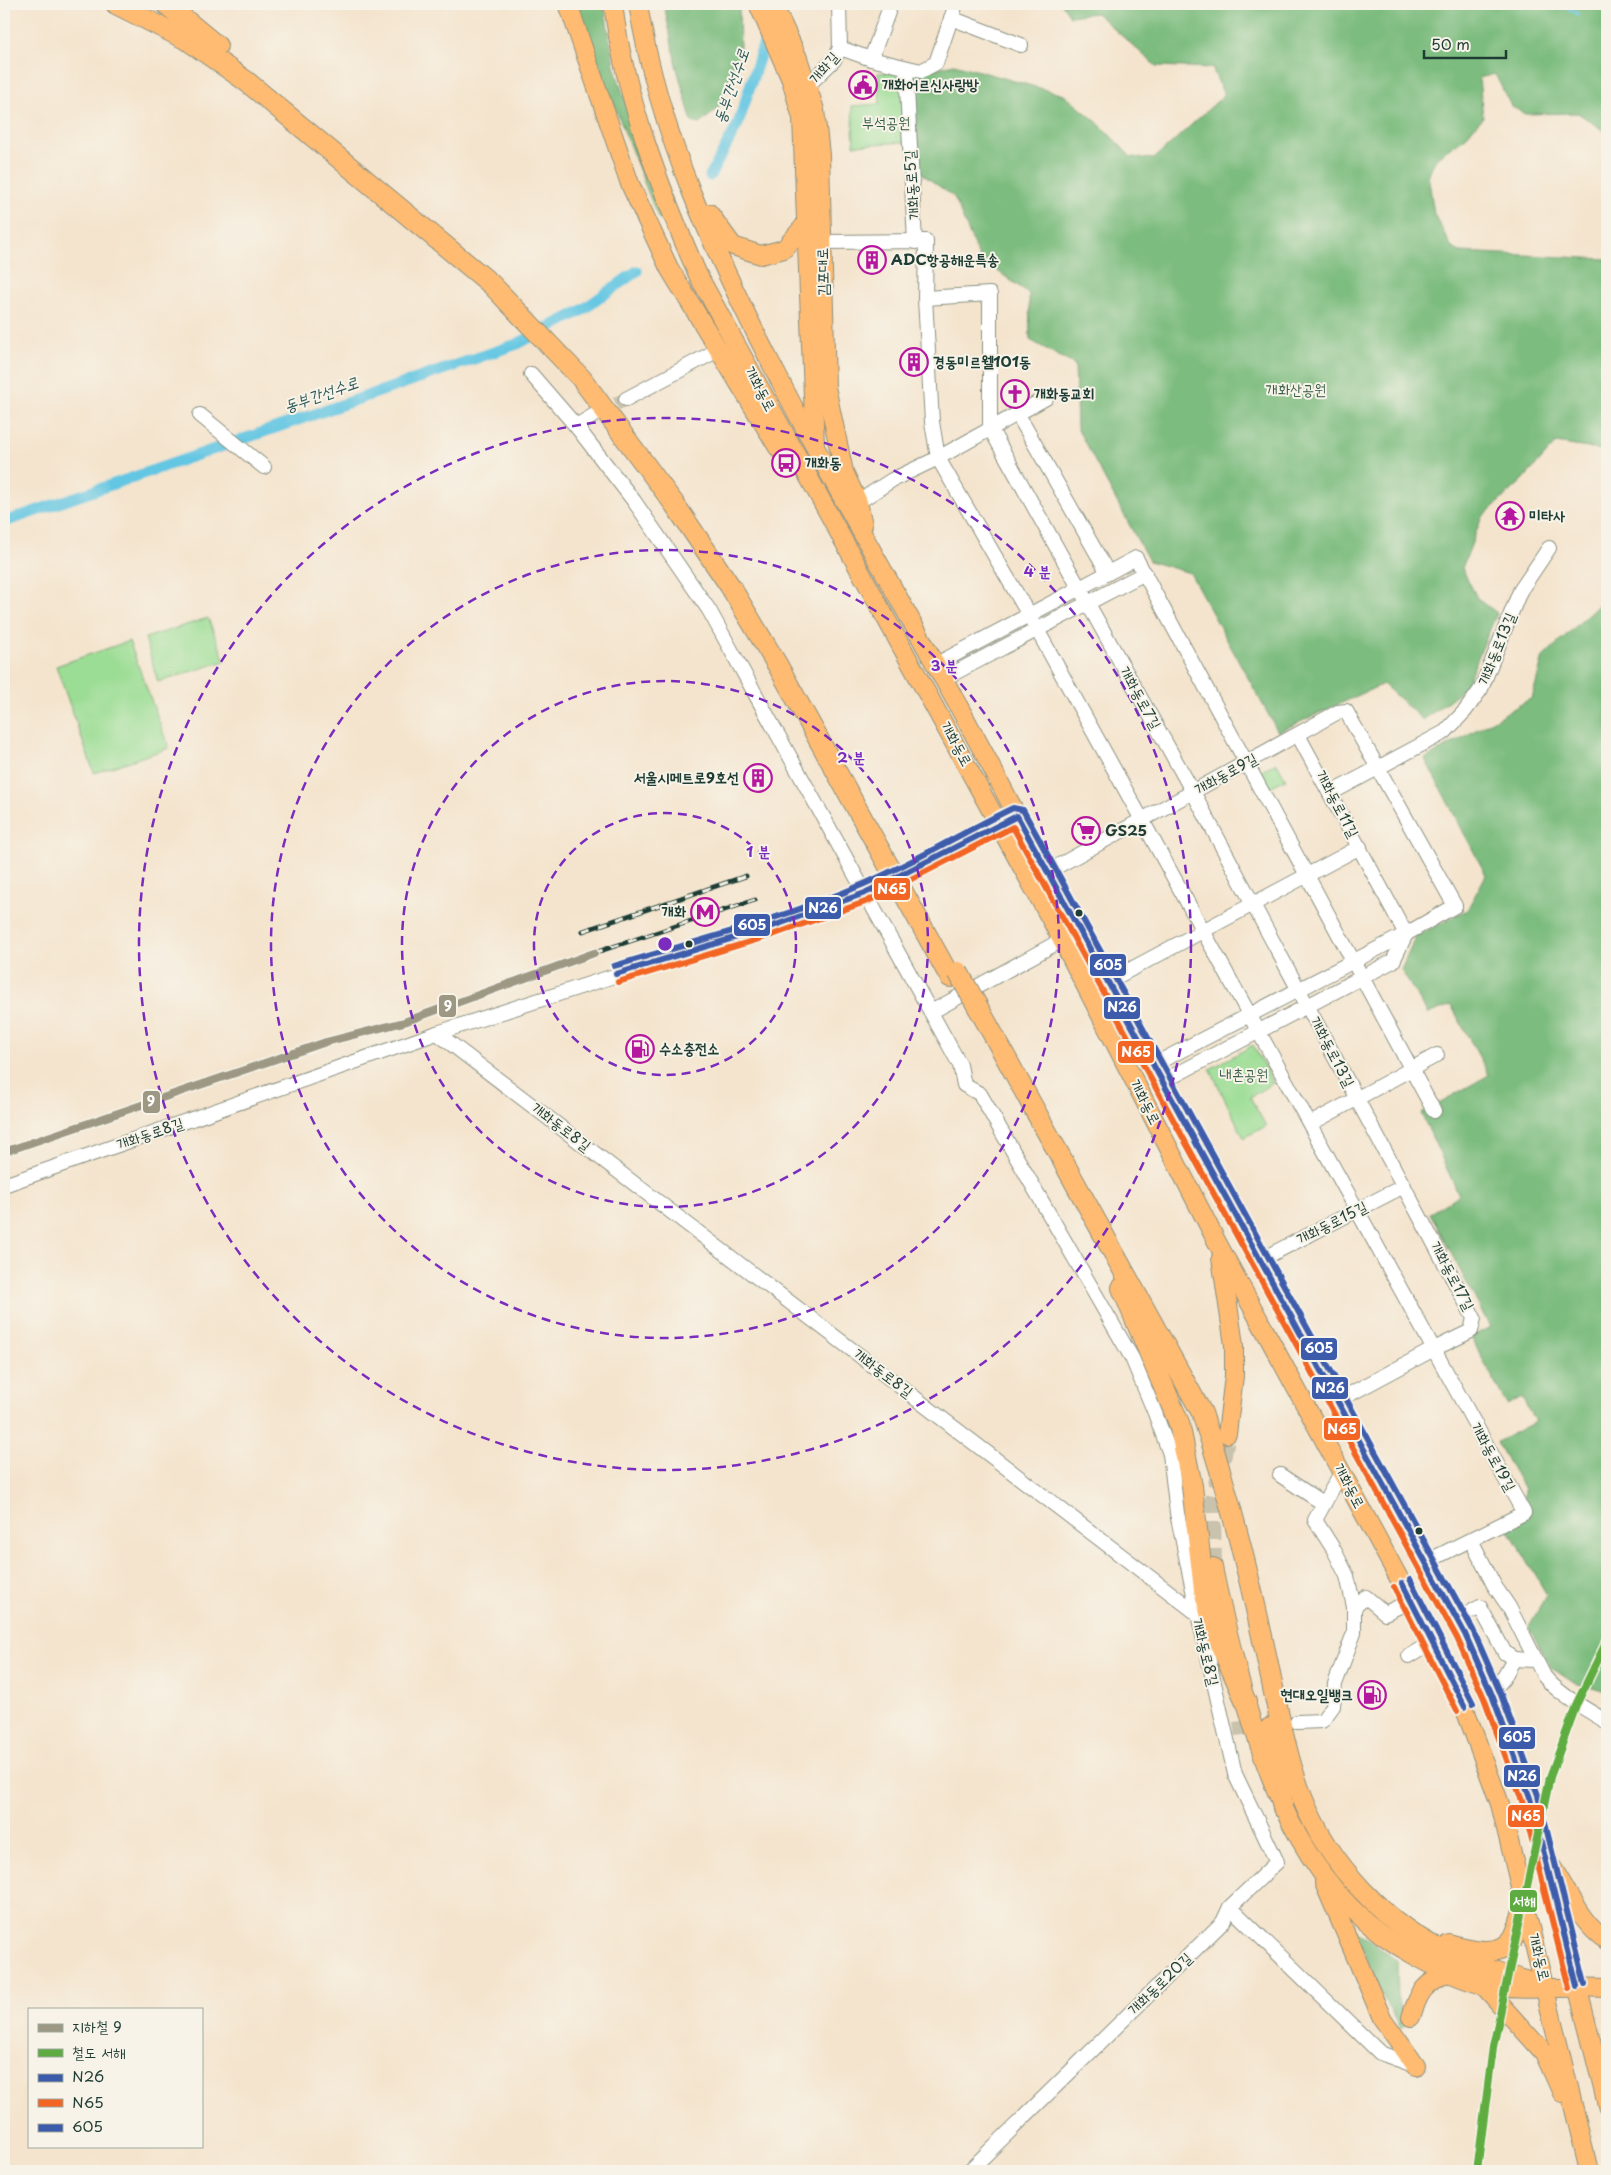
<svg xmlns="http://www.w3.org/2000/svg" width="1611" height="2175" font-family="'Playpen Sans','Poor Story',sans-serif">
<style>
.green{fill:#9bdd94;stroke:#5d8d64}
.forest{fill:#7cbc7e;stroke:#4e7c59}
.lines{fill:none;stroke-linecap:round;stroke-linejoin:round}
.stream{stroke:#64c6e2;stroke-width:3}
.canal{stroke:#64c6e2;stroke-width:11}
.minor-tunnel{stroke:#c9c3ae;stroke-width:14;stroke-dasharray:14 7;stroke-linecap:butt}
.major-tunnel{stroke:#c9c3ae;stroke-width:18;stroke-dasharray:18 9;stroke-linecap:butt}
.minor-casing{stroke:#8a9080;stroke-width:16}
.major-casing{stroke:#8a9080;stroke-width:20}
.highway-casing{stroke:#8a9080;stroke-width:22}
.minor{stroke:#fff;stroke-width:14}
.major{stroke:#ffbb71;stroke-width:18}
.highway{stroke:#ffbb71;stroke-width:20}
.rail-casing{stroke:#1f3d34;stroke-width:5}
.rail{stroke:#f7f3e8;stroke-width:3;stroke-dasharray:9;stroke-linecap:butt}
.highway-bridge-casing{stroke:#8a9080;stroke-width:22;stroke-linecap:butt}
.highway-bridge{stroke:#ffbb71;stroke-width:20}
.bus-1-casing{stroke:#f7f3e8;stroke-width:10}
.bus-2-casing{stroke:#f7f3e8;stroke-width:10}
.bus-3-casing{stroke:#f7f3e8;stroke-width:10}
.bus-1{stroke:#3d5bab;stroke-width:6}
.bus-2{stroke:#f26522;stroke-width:6}
.bus-3{stroke:#3d5bab;stroke-width:6}
.rail-1-casing{stroke:#f7f3e8;stroke-width:11}
.rail-1{stroke:#5eac41;stroke-width:8}
.metro-1-casing{stroke:#f7f3e8;stroke-width:11}
.metro-1{stroke:#9d9883;stroke-width:8}
.ring{fill:none;stroke:#7b2cbf;stroke-width:2.5;stroke-dasharray:9 6}
.bus-dot{fill:#1f3d34;stroke:#f7f3e8;stroke-width:2}
.labels{text-anchor:middle;stroke-width:4;stroke-linejoin:round;paint-order:stroke}
.street-label{font-size:15px;fill:#1f3d34;stroke:#f7f3e8}
.poi-label{font-size:15px;font-weight:bold;fill:#1f3d34;stroke:#f7f3e8;text-anchor:start}
.park-label{font-size:15px;fill:#385d47;stroke:#f7f3e8}
.water-label{font-size:16px;font-style:italic;fill:#2d5857;stroke:#f7f3e8}
.centre{fill:#7b2cbf;stroke:#f7f3e8;stroke-width:2.5}
.ring-label{font-size:15px;text-anchor:middle;font-weight:bold;fill:#7b2cbf;stroke:#f7f3e8;stroke-width:4;stroke-linejoin:round;paint-order:stroke}
.line-badge{stroke:#f7f3e8;stroke-width:2}
.badge-label{font-size:14px;text-anchor:middle;font-weight:bold;fill:#fff}
</style>
<rect width="100%" height="100%" fill="#f7f3e8"/>
<filter id="ink" filterUnits="userSpaceOnUse"><feTurbulence type="fractalNoise" baseFrequency=".02" numOctaves="2"/><feDisplacementMap in="SourceGraphic" scale="10" xChannelSelector="R" yChannelSelector="G"/><feConvolveMatrix kernelMatrix="1 2 1 2 8 2 1 2 1" color-interpolation-filters="sRGB"/></filter>
<filter id="wash" filterUnits="userSpaceOnUse"><feTurbulence type="fractalNoise" baseFrequency=".0096" numOctaves="4" result="noise"/><feDisplacementMap in="SourceGraphic" scale="20" xChannelSelector="R" yChannelSelector="G"/><feGaussianBlur stdDeviation="1.12" result="paint"/><feColorMatrix in="noise" values="0 0 0 0 0 0 0 0 0 0 0 0 0 0 0 0 0 1.4 0 .05"/><feComposite in="paint" operator="in"/></filter>
<g filter="url(#wash)">
<rect width="100%" height="100%" fill="#f4e4cd"/>
<g class="green">
<polygon points="904,72 908,142 854,145 852,106 880,104 878,73"/>
<polygon points="208,618 225,661 158,682 145,638"/>
<polygon points="129,641 169,748 94,773 56,666"/>
<polygon points="1277,763 1286,779 1268,788 1259,771"/>
<polygon points="1253,1045 1273,1083 1250,1097 1266,1126 1244,1138 1210,1069"/>
</g>
<g class="forest">
<polygon points="575,4 604,4 614,65 650,181 666,223 658,218"/>
<polygon points="664,4 739,4 740,50 719,107 700,124 692,122 676,65"/>
<polygon points="1062,4 1607,4 1607,133 1578,113 1525,114 1511,106 1495,74 1479,78 1483,117 1466,137 1437,157 1428,174 1434,214 1452,248 1460,252 1607,259 1607,451 1556,443 1522,481 1482,517 1462,568 1477,598 1497,613 1465,688 1423,720 1383,684 1278,732 1190,573 1149,561 1077,428 1075,365 1030,340 1029,294 979,257 954,197 918,171 914,74 954,64 1064,95 1096,121 1131,157 1154,159 1224,95 1212,68 1156,66 1096,13 1070,16"/>
<polygon points="1607,597 1607,1692 1577,1684 1550,1666 1529,1626 1547,1595 1506,1525 1523,1511 1524,1489 1497,1442 1535,1422 1522,1397 1507,1405 1471,1337 1490,1327 1430,1213 1459,1195 1421,1113 1489,1075 1451,1005 1428,1014 1401,970 1416,936 1467,910 1486,875 1425,759 1532,698 1543,657"/>
<polygon points="1354,1928 1397,1961 1398,2001 1405,2026 1400,2029 1377,1985"/>
</g>
<g class="lines">
<polyline class="stream" points="1561,4 1578,14"/>
<g class="canal">
<polyline points="710,176 738,124 769,27"/>
<polyline points="4,522 517,344 581,311 637,271"/>
</g>
</g>
</g>
<g filter="url(#ink)">
<g class="lines">
<g class="minor-tunnel">
<polyline points="597,413 626,399"/>
<polyline points="1234,1729 1261,1726"/>
</g>
<polyline class="major-tunnel" points="1213,1567 1212,1510 1227,1434"/>
<defs>
<g id="minor">
<polyline points="951,18 1021,45"/>
<polyline points="840,48 871,59 921,71 936,63 956,4"/>
<polyline points="871,59 891,4"/>
<polyline points="906,69 915,242"/>
<polyline points="801,92 834,60 840,48 839,4"/>
<polyline points="823,242 926,241 925,298 932,422 938,458 1029,615 1524,1513 1426,1562"/>
<polyline points="925,298 990,294 990,428 1193,792 1474,1318 1471,1331 1434,1349 1337,1401"/>
<polyline points="531,374 576,426 634,501 709,610 960,1065 964,1085 980,1094 1132,1358 1155,1413 1170,1454 1177,1513 1198,1614"/>
<polyline points="626,399 718,350"/>
<polyline points="1017,413 1108,573"/>
<polyline points="200,415 264,467"/>
<polyline points="576,426 596,414"/>
<polyline points="858,502 892,480 938,458 1046,398"/>
<polyline points="935,665 1136,558 1434,1111"/>
<polyline points="943,679 1145,573"/>
<polyline points="1298,735 1406,934"/>
<polyline points="1331,793 1445,732 1465,711 1481,689 1520,591 1549,548"/>
<polyline points="913,870 973,836 1017,816"/>
<polyline points="1047,872 1338,712 1346,711 1455,906 1406,934 1153,1065"/>
<polyline points="1107,982 1360,847"/>
<polyline points="931,1012 1062,940"/>
<polyline points="437,1033 1198,1614 1235,1774 1277,1862 1230,1907 1223,1922 969,2171"/>
<polyline points="1162,1082 1393,961 1406,934"/>
<polyline points="1310,1124 1437,1055"/>
<polyline points="4,1185 437,1033 673,957"/>
<polyline points="1260,1260 1404,1186"/>
<polyline points="1342,1471 1315,1520 1334,1550 1347,1576 1354,1607"/>
<polyline points="1280,1475 1324,1504"/>
<path d="M1471,1540L1494,1585L1509,1607L1544,1676C1560,1696 1585,1708 1607,1722"/>
<polyline points="1457,1619 1480,1607 1505,1653 1514,1659 1534,1660"/>
<polyline points="1409,1656 1432,1642"/>
<polyline points="1491,1693 1503,1679 1514,1659"/>
<polyline points="1297,1722 1322,1721 1333,1706 1335,1684 1354,1633 1354,1607 1366,1597 1385,1613 1411,1601"/>
<polyline points="1230,1907 1380,2053 1416,2066"/>
</g>
<g id="major">
<polyline points="568,4 630,184 669,268 777,446 792,467"/>
<path d="M613,4C625,99 660,188 698,275L1062,940L1219,1246L1408,1595L1463,1704L1500,1804L1589,2171"/>
<path d="M638,4C659,136 716,257 777,375C853,524 941,667 1017,816L1465,1634L1492,1695L1530,1798L1607,2105"/>
<polyline points="758,4 791,80 802,118 815,446"/>
<polyline points="773,4 798,58 815,110 820,155 826,387 844,472 858,502 863,525"/>
<polyline points="709,213 733,246 761,255 784,249 805,225"/>
<polyline points="1221,1258 1234,1345 1234,1376 1227,1434"/>
<path d="M1213,1567C1220,1604 1230,1640 1239,1677C1269,1789 1309,1899 1417,1957C1439,1969 1460,1979 1483,1985C1522,1993 1567,1985 1607,1988"/>
<path d="M1552,1867C1569,1893 1580,1923 1607,1941"/>
<polyline points="1324,1883 1382,2018 1416,2066"/>
<polyline points="1482,1984 1544,2053 1562,2093"/>
<path d="M1411,2017C1419,1992 1423,1985 1447,1973"/>
</g>
<g id="highway">
<polyline points="116,4 189,41 246,81 491,284 581,378 675,505 730,586 778,666 950,977"/>
<polyline points="166,4 217,46"/>
<path d="M979,1009L1202,1413C1228,1491 1248,1570 1265,1650C1276,1699 1284,1751 1302,1797C1328,1864 1387,1927 1453,1956C1482,1969 1515,1978 1546,1987"/>
<polyline points="1122,1288 1179,1423 1192,1486 1204,1590 1216,1635 1246,1702"/>
<polyline points="1270,1728 1283,1808"/>
<path d="M1448,1944C1468,1949 1501,1960 1514,1937C1519,1927 1522,1914 1525,1903"/>
</g>
</defs>
<use href="#minor" class="minor-casing"/>
<use href="#major" class="major-casing"/>
<use href="#highway" class="highway-casing"/>
<use href="#minor" class="minor"/>
<use href="#major" class="major"/>
<use href="#highway" class="highway"/>
<defs>
<g id="rail">
<polyline points="583,931 746,876"/>
<polyline points="594,953 755,900"/>
</g>
</defs>
<use href="#rail" class="rail-casing"/>
<use href="#rail" class="rail"/>
<defs>
<polyline id="highway-bridge" points="958,972 979,1009"/>
</defs>
<use href="#highway-bridge" class="highway-bridge-casing"/>
<use href="#highway-bridge" class="highway-bridge"/>
<defs>
<g id="bus-1">
<polyline points="616,974 773,926 865,893 1017,816 1465,1634 1492,1695 1530,1798 1577,1986"/>
<polyline points="1402,1583 1465,1707"/>
</g>
<g id="bus-2">
<polyline points="618,982 775,934 868,901 1013,827 1457,1638 1484,1698 1522,1801 1569,1988"/>
<polyline points="1394,1587 1457,1711"/>
</g>
<g id="bus-3">
<path d="M614,966C697,941 783,919 864,884C915,862 963,832 1013,808L1023,810L1473,1630L1500,1692L1538,1795L1585,1984"/>
<polyline points="1410,1579 1473,1703"/>
</g>
</defs>
<use href="#bus-1" class="bus-1-casing"/>
<use href="#bus-2" class="bus-2-casing"/>
<use href="#bus-3" class="bus-3-casing"/>
<use href="#bus-1" class="bus-1"/>
<use href="#bus-2" class="bus-2"/>
<use href="#bus-3" class="bus-3"/>
<defs>
<polyline id="rail-1" points="1477,2171 1493,2047 1550,1777 1577,1703 1607,1641"/>
</defs>
<use href="#rail-1" class="rail-1-casing"/>
<use href="#rail-1" class="rail-1"/>
<defs>
<polyline id="metro-1" points="4,1152 326,1042 404,1022 594,953"/>
</defs>
<use href="#metro-1" class="metro-1-casing"/>
<use href="#metro-1" class="metro-1"/>
</g>
</g>
<g class="ring">
<circle cx="665" cy="944" r="131"/>
<circle cx="665" cy="944" r="263"/>
<circle cx="665" cy="944" r="394"/>
<circle cx="665" cy="944" r="526"/>
</g>
<defs>
<symbol id="civic-ring" viewBox="-11 -11 22 22"><circle r="9.5" fill="#f7f3e8" stroke="#b5179e" stroke-width="1.5"/><path d="M-.6-6.5H3V-4.5H.6V-3L4-1V1h2V6H-6V1h2V-1L-.6-3ZM-1.2 2.5V6h2.4V2.5Z" fill="#b5179e"/></symbol>
<symbol id="building-ring" viewBox="-11 -11 22 22"><circle r="9.5" fill="#f7f3e8" stroke="#b5179e" stroke-width="1.5"/><path d="M-4-6H4V6H1V3H-1V6H-4ZM-2.5-4.3h1.7v1.8h-1.7ZM.8-4.3h1.7v1.8H.8ZM-2.5-1h1.7V.8h-1.7ZM.8-1h1.7V.8H.8Z" fill="#b5179e"/></symbol>
<symbol id="church-ring" viewBox="-11 -11 22 22"><circle r="9.5" fill="#f7f3e8" stroke="#b5179e" stroke-width="1.5"/><path d="M-1.2-6h2.4v3.5h3.3v2.4h-3.3V6h-2.4V-.1h-3.3v-2.4h3.3Z" fill="#b5179e"/></symbol>
<symbol id="bus-ring" viewBox="-11 -11 22 22"><circle r="9.5" fill="#f7f3e8" stroke="#b5179e" stroke-width="1.5"/><path d="M-5-6H5V4H4V6H2V4H-2V6H-4V4H-5ZM-3.5-4V0h7V-4ZM-3.5 1.2v1.5H-2V1.2ZM2 1.2v1.5H3.5V1.2Z" fill="#b5179e"/></symbol>
<symbol id="temple-ring" viewBox="-11 -11 22 22"><circle r="9.5" fill="#f7f3e8" stroke="#b5179e" stroke-width="1.5"/><path d="M0-6L5-2H3V0L6.5 2.5H4V6H1.5V3h-3V6H-4V2.5H-6.5L-3 0V-2H-5Z" fill="#b5179e"/></symbol>
<symbol id="supermarket-ring" viewBox="-11 -11 22 22"><circle r="9.5" fill="#f7f3e8" stroke="#b5179e" stroke-width="1.5"/><path d="M-6-5.5h2.5l.6 2H6L4.5 2H-2.5L-4.4-4H-6ZM-1.5 3.2a1.3 1.3 0 1 0 .1 0ZM3 3.2a1.3 1.3 0 1 0 .1 0Z" fill="#b5179e"/></symbol>
<symbol id="metro-ring" viewBox="-11 -11 22 22"><circle r="9.5" fill="#f7f3e8" stroke="#b5179e" stroke-width="1.5"/><path d="M-5.5 5V-5H-3L0 0L3-5H5.5V5H3V-.5L0 4L-3-.5V5Z" fill="#b5179e"/></symbol>
<symbol id="fuel-ring" viewBox="-11 -11 22 22"><circle r="9.5" fill="#f7f3e8" stroke="#b5179e" stroke-width="1.5"/><path d="M-5.5-6h7V0h2V4h1.3V-2.5L3-4.5l.8-.8L6-3V5H2.5V1h-1V6h-7ZM-4.2-4.7v3.2H.2V-4.7Z" fill="#b5179e"/></symbol>
</defs>
<g fill-rule="evenodd">
<use href="#civic-ring" x="847" y="69" width="32" height="32"/>
<use href="#building-ring" x="856" y="244" width="32" height="32"/>
<use href="#building-ring" x="898" y="346" width="32" height="32"/>
<use href="#church-ring" x="999" y="378" width="32" height="32"/>
<use href="#bus-ring" x="770" y="447" width="32" height="32"/>
<use href="#temple-ring" x="1494" y="500" width="32" height="32"/>
<use href="#building-ring" x="742" y="762" width="32" height="32"/>
<use href="#supermarket-ring" x="1070" y="815" width="32" height="32"/>
<use href="#metro-ring" x="689" y="896" width="32" height="32"/>
<use href="#fuel-ring" x="624" y="1033" width="32" height="32"/>
<use href="#fuel-ring" x="1356" y="1679" width="32" height="32"/>
</g>
<g class="bus-dot">
<circle cx="1079" cy="913" r="4.5"/>
<circle cx="689" cy="944" r="4.5"/>
<circle cx="1419" cy="1531" r="4.5"/>
</g>
<g class="labels">
<g class="street-label">
<text transform="translate(824 68) rotate(-50)" y="5">개화길</text>
<text transform="translate(912 185) rotate(-94)" y="5">개화동로5길</text>
<text transform="translate(823 272) rotate(-91)" y="5">김포대로</text>
<text transform="translate(760 389) rotate(62)" y="5">개화동로</text>
<text transform="translate(1497 649) rotate(-68)" y="5">개화동로13길</text>
<text transform="translate(1140 698) rotate(61)" y="5">개화동로7길</text>
<text transform="translate(956 744) rotate(61)" y="5">개화동로</text>
<text transform="translate(1226 774) rotate(-29)" y="5">개화동로9길</text>
<text transform="translate(1337 804) rotate(62)" y="5">개화동로11길</text>
<text transform="translate(1332 1052) rotate(62)" y="5">개화동로13길</text>
<text transform="translate(1145 1102) rotate(63)" y="5">개화동로</text>
<text transform="translate(561 1127) rotate(37)" y="5">개화동로8길</text>
<text transform="translate(150 1134) rotate(-19)" y="5">개화동로8길</text>
<text transform="translate(1332 1223) rotate(-27)" y="5">개화동로15길</text>
<text transform="translate(1452 1276) rotate(62)" y="5">개화동로17길</text>
<text transform="translate(883 1373) rotate(37)" y="5">개화동로8길</text>
<text transform="translate(1493 1457) rotate(61)" y="5">개화동로19길</text>
<text transform="translate(1349 1486) rotate(62)" y="5">개화동로</text>
<text transform="translate(1205 1652) rotate(76)" y="5">개화동로8길</text>
<text transform="translate(1539 1957) rotate(76)" y="5">개화동로</text>
<text transform="translate(1160 1984) rotate(-44)" y="5">개화동로20길</text>
</g>
<g class="poi-label">
<text x="882" y="90">개화어르신사랑방</text>
<text x="891" y="265">ADC항공해운특송</text>
<text x="933" y="367">경동미르웰101동</text>
<text x="1034" y="399">개화동교회</text>
<text x="805" y="468">개화동</text>
<text x="1529" y="521">미타사</text>
<text x="739" y="783" text-anchor="end">서울시메트로9호선</text>
<text x="1105" y="836">GS25</text>
<text x="686" y="917" text-anchor="end">개화</text>
<text x="659" y="1054">수소충전소</text>
<text x="1353" y="1700" text-anchor="end">현대오일뱅크</text>
</g>
<g class="park-label">
<text x="886" y="128">부석공원</text>
<text x="1296" y="395">개화산공원</text>
<text x="1244" y="1080">내촌공원</text>
</g>
<g class="water-label">
<text transform="translate(731 86) rotate(-71)" y="6">동부간선수로</text>
<text transform="translate(321 394) rotate(-19)" y="6">동부간선수로</text>
</g>
</g>
<circle cx="665" cy="944" r="8" class="centre"/>
<g class="ring-label">
<text x="1037" y="577">4 분</text>
<text x="944" y="671">3 분</text>
<text x="851" y="763">2 분</text>
<text x="758" y="857">1 분</text>
</g>
<g class="line-badge">
<rect x="873" y="877" width="38" height="24" rx="5" fill="#f26522"/>
<rect x="804" y="896" width="38" height="24" rx="5" fill="#3d5bab"/>
<rect x="733" y="913" width="38" height="24" rx="5" fill="#3d5bab"/>
<rect x="1089" y="953" width="38" height="24" rx="5" fill="#3d5bab"/>
<rect x="438" y="994" width="19" height="24" rx="5" fill="#9d9883"/>
<rect x="1103" y="996" width="38" height="24" rx="5" fill="#3d5bab"/>
<rect x="1117" y="1040" width="38" height="24" rx="5" fill="#f26522"/>
<rect x="142" y="1090" width="19" height="24" rx="5" fill="#9d9883"/>
<rect x="1300" y="1337" width="38" height="24" rx="5" fill="#3d5bab"/>
<rect x="1311" y="1376" width="38" height="24" rx="5" fill="#3d5bab"/>
<rect x="1323" y="1417" width="38" height="24" rx="5" fill="#f26522"/>
<rect x="1498" y="1726" width="38" height="24" rx="5" fill="#3d5bab"/>
<rect x="1503" y="1764" width="38" height="24" rx="5" fill="#3d5bab"/>
<rect x="1507" y="1804" width="38" height="24" rx="5" fill="#f26522"/>
<rect x="1509" y="1889" width="29" height="24" rx="5" fill="#5eac41"/>
</g>
<g class="badge-label">
<text x="892" y="894">N65</text>
<text x="823" y="913">N26</text>
<text x="752" y="930">605</text>
<text x="1108" y="970">605</text>
<text x="448" y="1011">9</text>
<text x="1122" y="1012">N26</text>
<text x="1136" y="1057">N65</text>
<text x="151" y="1106">9</text>
<text x="1319" y="1353">605</text>
<text x="1330" y="1393">N26</text>
<text x="1342" y="1434">N65</text>
<text x="1517" y="1742">605</text>
<text x="1522" y="1781">N26</text>
<text x="1526" y="1821">N65</text>
<text x="1524" y="1906">서해</text>
</g>
<rect width="1611" height="2175" fill="none" stroke="#f7f3e8" stroke-width="20"/>
<rect x="28" y="2008" width="175" height="140" fill="#f7f3e8" stroke="#a1aaa0"/>
<rect x="38" y="2024" width="25" height="8" fill="#9d9883" stroke="#a1aaa0"/>
<text x="72" y="2032" font-size="15" fill="#1f3d34">지하철 9</text>
<rect x="38" y="2049" width="25" height="8" fill="#5eac41" stroke="#a1aaa0"/>
<text x="72" y="2058" font-size="15" fill="#1f3d34">철도 서해</text>
<rect x="38" y="2074" width="25" height="8" fill="#3d5bab" stroke="#a1aaa0"/>
<text x="72" y="2082" font-size="15" fill="#1f3d34">N26</text>
<rect x="38" y="2099" width="25" height="8" fill="#f26522" stroke="#a1aaa0"/>
<text x="72" y="2108" font-size="15" fill="#1f3d34">N65</text>
<rect x="38" y="2124" width="25" height="8" fill="#3d5bab" stroke="#a1aaa0"/>
<text x="72" y="2132" font-size="15" fill="#1f3d34">605</text>
<path d="M1424 50v8h82v-8" fill="none" stroke="#1f3d34" stroke-width="2.5"/>
<text x="1431" y="50" font-size="15" fill="#1f3d34" stroke="#f7f3e8" stroke-width="4" paint-order="stroke">50 m</text>
</svg>
